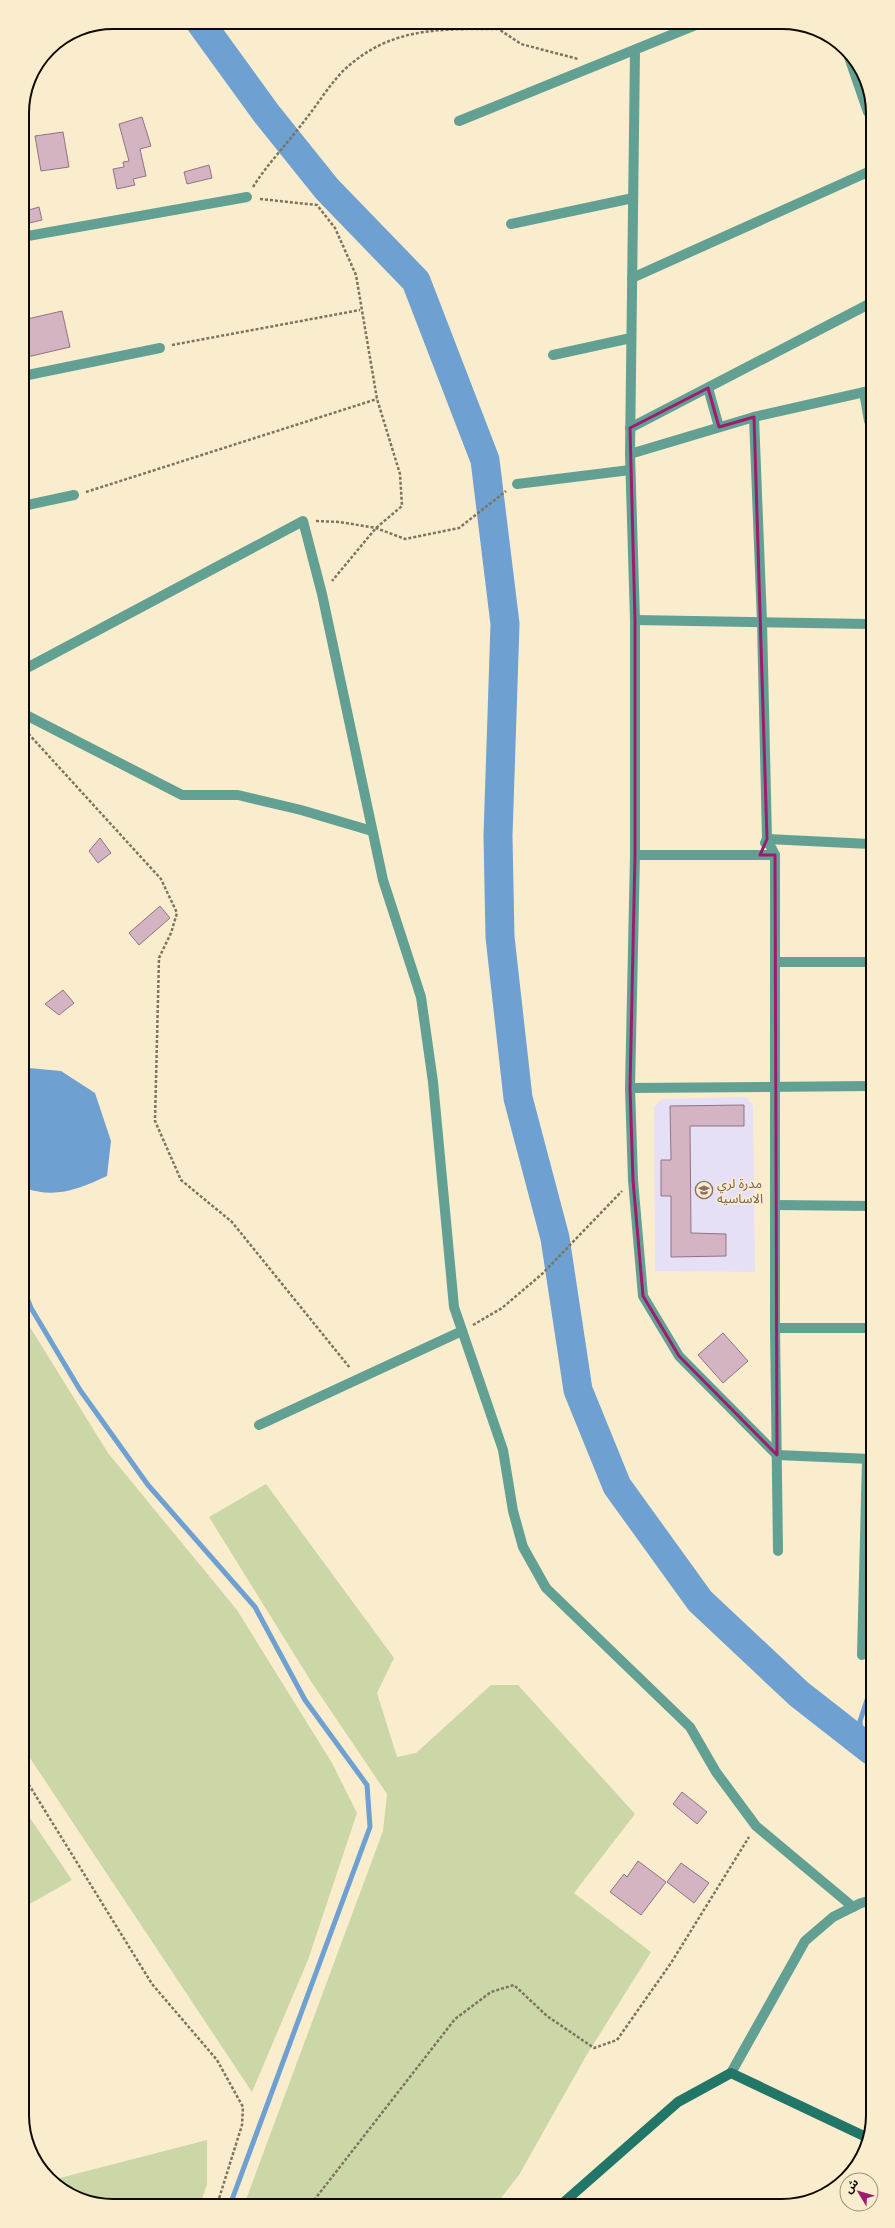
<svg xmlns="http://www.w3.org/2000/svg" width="895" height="2228" font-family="'Roboto Serif','Noto Sans Arabic',serif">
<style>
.education{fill:#e6e0f6}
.green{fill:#cbd7a7}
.water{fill:#6ea0d1}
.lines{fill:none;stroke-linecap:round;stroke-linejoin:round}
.stream{stroke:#6ea0d1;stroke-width:5}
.river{stroke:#6ea0d1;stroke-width:29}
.building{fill:#d4b3c3;stroke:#927383}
.path{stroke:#7c7461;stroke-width:2.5;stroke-dasharray:3 2;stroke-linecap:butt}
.street{stroke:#62a093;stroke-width:10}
.secondary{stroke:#227668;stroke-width:10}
.marked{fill:none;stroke:#9d1c6f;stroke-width:3;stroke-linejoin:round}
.labels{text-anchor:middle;stroke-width:3;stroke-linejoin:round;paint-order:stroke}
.education-label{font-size:13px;fill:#785e54;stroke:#faedcd;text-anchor:start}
.rim{fill:none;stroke:#0f0b03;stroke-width:2}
</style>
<rect width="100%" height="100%" fill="#faedcd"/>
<polygon class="education" points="746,1097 753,1106 755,1272 655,1271 654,1108 661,1099"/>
<g class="green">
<polygon points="25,1319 108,1453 237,1610 332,1763 357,1813 308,1960 252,2092 26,1752"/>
<polygon points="266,1484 394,1658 377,1693 397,1757 416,1753 491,1685 518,1685 635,1814 574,1893 651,1952 586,2056 519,2175 497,2203 244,2205 383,1831 387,1794 312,1683 209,1517"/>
<polygon points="26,1812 72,1880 26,1906"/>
<polygon points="207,2140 207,2184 200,2205 107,2206 57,2187 52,2180"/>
</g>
<path class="water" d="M29,1068L61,1071L95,1093L111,1141L107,1176C79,1189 55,1199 25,1188L24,1071Z"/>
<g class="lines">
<g class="stream">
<polyline points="25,1293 31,1308 80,1390 148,1485 255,1607 305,1700 367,1785 370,1827 230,2205"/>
<polyline points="862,1743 860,1721 872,1685"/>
</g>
<polyline class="river" points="200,22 266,113 327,189 416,281 485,460 505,624 498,836 500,937 518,1098 555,1238 578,1390 617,1486 700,1601 799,1694 872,1751"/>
</g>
<g class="building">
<polygon points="142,117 151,146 140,149 146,176 133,179 135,185 117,189 113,169 124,167 123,162 129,161 119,124"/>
<polygon points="63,132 69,167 41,171 35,136"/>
<polygon points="209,165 212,178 187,184 184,172"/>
<polygon points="39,207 42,220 25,224 22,212"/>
<polygon points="62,311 70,347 23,358 23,320"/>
<polygon points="100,838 111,853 98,863 89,851"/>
<polygon points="160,906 170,918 139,945 129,933"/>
<polygon points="63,990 74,1003 59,1015 45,1004"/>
<polygon points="744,1105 744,1126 690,1126 691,1233 726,1234 726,1256 671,1257 671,1196 661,1196 661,1160 671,1160 670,1106"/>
<polygon points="723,1333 748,1361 723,1383 698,1355"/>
<polygon points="682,1792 707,1812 697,1824 673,1804"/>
<polygon points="638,1861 666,1882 641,1915 610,1892 624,1874 627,1877"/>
<polygon points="681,1863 709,1883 694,1903 667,1882"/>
</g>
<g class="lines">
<g class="path">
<polyline points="488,22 521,44 578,59"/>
<path d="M253,187C268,163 288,143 305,120C318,104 329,85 344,70C390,27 439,29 498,29"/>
<polyline points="260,199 317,205 335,228 356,275 377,399 400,474 402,506 376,528 332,581"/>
<polyline points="172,345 360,310"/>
<polyline points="86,492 377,399"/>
<polyline points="316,521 340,522 376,528 405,539 459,528 506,491"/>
<polyline points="25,730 161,879 177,913 171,933 159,958 155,1121 181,1180 232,1222 350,1368"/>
<polyline points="473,1325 502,1308 542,1274 622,1191"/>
<polyline points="26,1780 152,1984 217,2060 243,2107 242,2125 217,2205"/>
<polyline points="311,2204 455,2019 491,1992 514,1985 547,2016 594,2048 617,2040 671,1963 749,1837"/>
</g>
<g class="street">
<polyline points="635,50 630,454 635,620 635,855 630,1088 633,1180 643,1296 679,1356 777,1455 871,1459"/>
<polyline points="849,57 868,112"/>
<polyline points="459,121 703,22"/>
<polyline points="511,224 633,198"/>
<polyline points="22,237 247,197"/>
<polyline points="632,278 868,172"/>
<polyline points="553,355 631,338"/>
<polyline points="23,376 160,348"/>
<polyline points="708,388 719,427"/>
<polyline points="864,392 869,421"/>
<polyline points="754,417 762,622 767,839 775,855 775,1328 778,1551"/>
<polyline points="630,428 869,304"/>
<polyline points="630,454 754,417 869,391"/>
<polyline points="517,484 630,470"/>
<polyline points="23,506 74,495"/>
<polyline points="635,620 870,624"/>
<polyline points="23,670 303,521 322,594 383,880 421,997 433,1082 454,1307 503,1450 513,1511 523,1547 546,1588 690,1727 716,1772 756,1826 853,1907"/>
<polyline points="24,714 182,795 238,795 301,810 372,831"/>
<polyline points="765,843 767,839 870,844"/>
<polyline points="635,855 775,855"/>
<polyline points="776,962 870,962"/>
<polyline points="630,1088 871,1086"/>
<polyline points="776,1205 871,1206"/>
<polyline points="775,1328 871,1328"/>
<polyline points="259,1425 462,1331"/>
<polyline points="862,1655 867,1459"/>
<polyline points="731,2073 805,1941 833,1917 861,1903 872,1900"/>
</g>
<polyline class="secondary" points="563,2203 678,2102 731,2073 866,2137"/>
</g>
<path class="marked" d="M708,388L719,427L754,417L767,839L760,855H775L777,1455L679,1356L643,1296L633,1180L630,1088L635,855V620L630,428Z"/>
<defs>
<symbol id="school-ring" viewBox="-11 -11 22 22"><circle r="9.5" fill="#faedcd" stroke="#8d6e63" stroke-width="1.5"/><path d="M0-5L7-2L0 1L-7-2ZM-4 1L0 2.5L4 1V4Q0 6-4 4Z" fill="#8d6e63"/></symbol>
</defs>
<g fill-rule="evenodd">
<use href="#school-ring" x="694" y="1180" width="20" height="20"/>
</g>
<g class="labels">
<g class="education-label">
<text x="717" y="1188">مدرة لري<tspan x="717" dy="15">الاساسیه</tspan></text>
</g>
</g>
<path d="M0 0H895V2228H0ZM113 29H782A84 84 0 0 1 866 113V2115A84 84 0 0 1 782 2199H113A84 84 0 0 1 29 2115V113A84 84 0 0 1 113 29Z" fill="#faedcd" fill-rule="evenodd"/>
<path class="rim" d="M113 29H782A84 84 0 0 1 866 113V2115A84 84 0 0 1 782 2199H113A84 84 0 0 1 29 2115V113A84 84 0 0 1 113 29Z"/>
<g transform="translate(859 2192) rotate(308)"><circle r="19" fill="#faedcd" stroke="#9c937c"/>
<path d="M0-3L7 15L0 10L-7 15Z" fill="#9d1c6f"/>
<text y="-6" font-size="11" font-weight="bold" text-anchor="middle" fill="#0f0b03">ش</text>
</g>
</svg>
